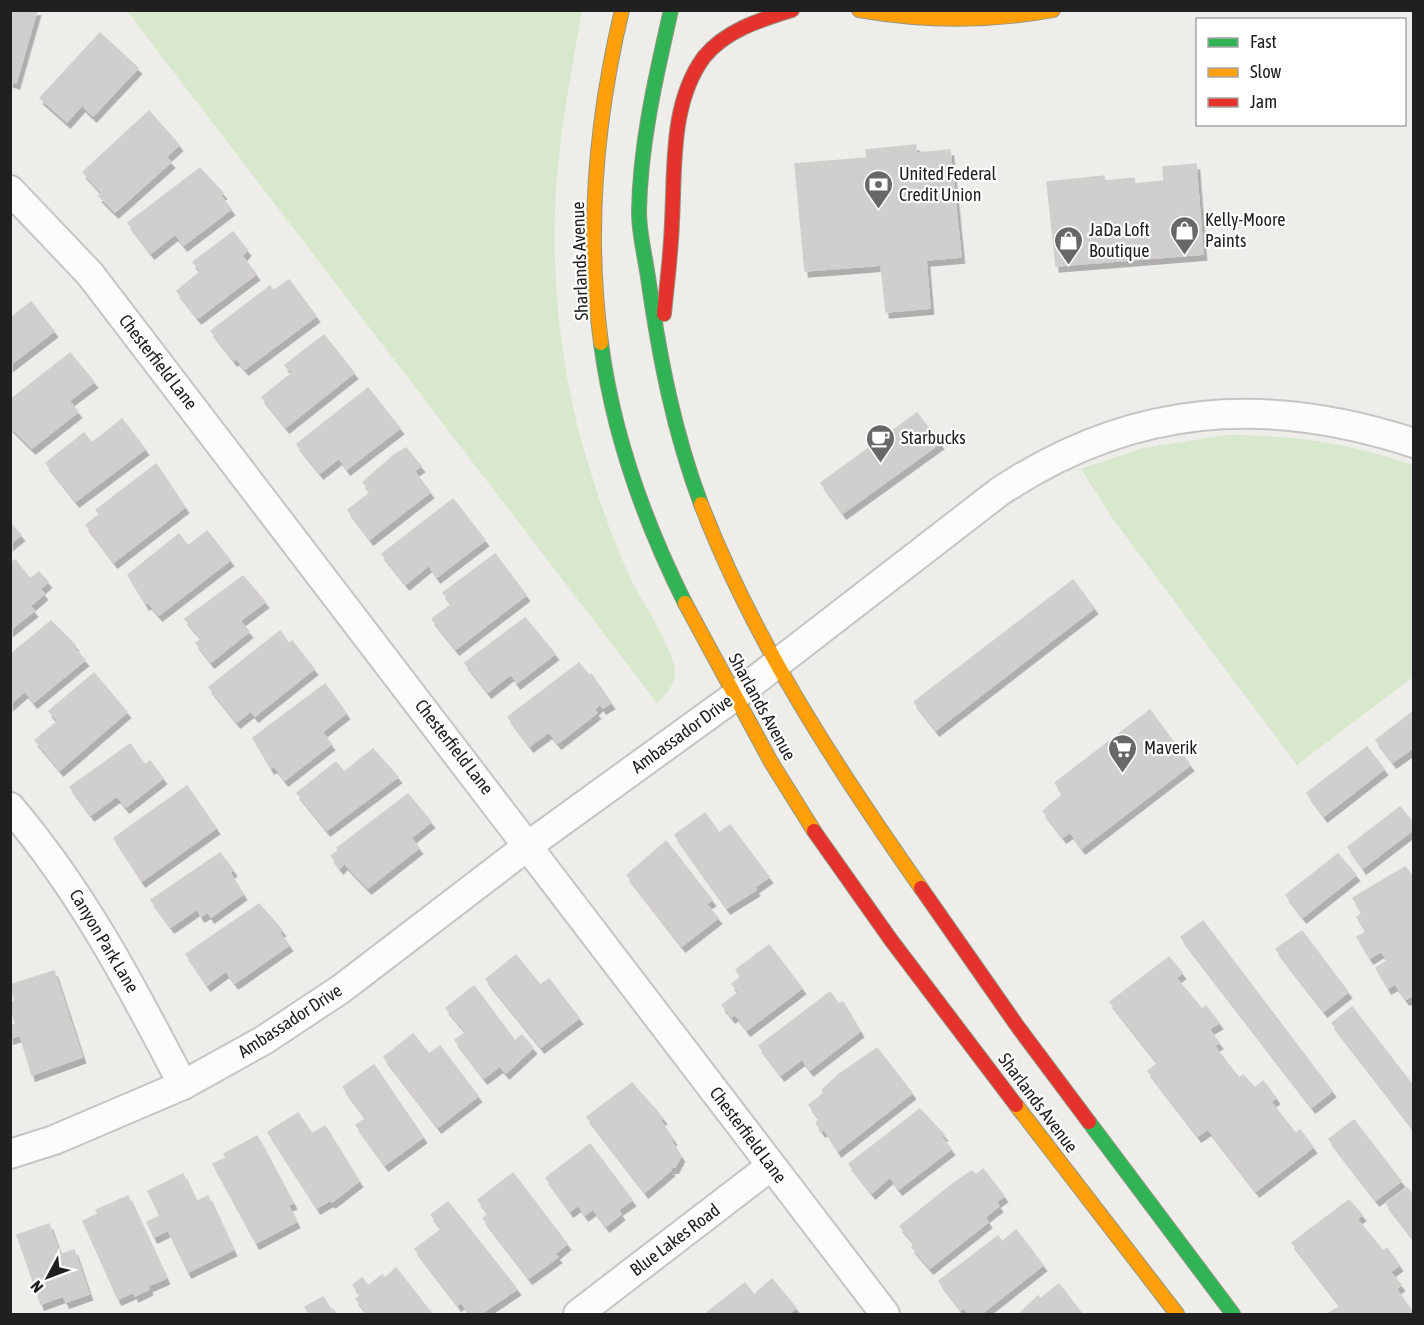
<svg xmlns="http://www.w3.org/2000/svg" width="1424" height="1325" font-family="'Asap Condensed',sans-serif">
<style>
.grass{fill:#d7e8cc}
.building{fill:#d1cfcd;stroke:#d1cfcb;stroke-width:1.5;filter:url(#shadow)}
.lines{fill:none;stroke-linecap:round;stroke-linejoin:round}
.street-casing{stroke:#c5c5c4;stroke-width:32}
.fast-casing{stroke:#929683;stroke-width:16}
.slow-casing{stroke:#929683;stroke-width:16}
.jam-casing{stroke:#929683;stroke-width:16}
.street{stroke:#fcfcfc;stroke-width:28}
.fast{stroke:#30b455;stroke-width:14}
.slow{stroke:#ff9f0a;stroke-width:14}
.jam{stroke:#e5322d;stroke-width:14}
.labels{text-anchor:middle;stroke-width:4.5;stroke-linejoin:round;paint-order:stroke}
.poi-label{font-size:18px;fill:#202020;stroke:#fff;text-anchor:start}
.street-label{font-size:18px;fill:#202020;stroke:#fff}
</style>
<defs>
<filter id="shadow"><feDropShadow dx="3.5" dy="6" stdDeviation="0" flood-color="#0004"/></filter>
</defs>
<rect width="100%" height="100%" fill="#eeedea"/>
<g class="grass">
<path d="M127,11H582C572,66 562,121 557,177C549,274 561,380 591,473C601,506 613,539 627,571C637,594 676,652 675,673C674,686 666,695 657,703Z"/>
<path d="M1226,435C1295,435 1348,443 1413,465V677L1297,765L1113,519L1081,469L1144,448Z"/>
</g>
<g class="building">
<polygon points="10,10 37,10 16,83 10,81"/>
<polygon points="100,33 138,68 93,116 82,105 67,122 40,98"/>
<polygon points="149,111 179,145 166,157 171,162 115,212 99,196 102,193 83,172"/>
<polygon points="916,145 916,153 950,150 961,257 926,260 930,308 886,312 881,265 805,271 795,164 867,158 866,150"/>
<polygon points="1196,164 1203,254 1056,266 1047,182 1104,176 1105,181 1134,178 1135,184 1164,181 1163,167"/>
<polygon points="200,168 223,193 220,195 231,209 184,245 175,234 151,253 128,223"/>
<polygon points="233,232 247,250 242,256 256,274 198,318 177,291 201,271 193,262"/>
<polygon points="289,280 316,316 245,369 236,358 234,360 211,331 270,286 273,291"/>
<polygon points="31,302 54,331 10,365 10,314 12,317"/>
<polygon points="324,335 354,373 286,427 262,397 292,373 285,365"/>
<polygon points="70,353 94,382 69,401 78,412 32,448 10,426 10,400"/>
<polygon points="368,388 400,428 347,469 339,458 320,473 297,444"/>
<polygon points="917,413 940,443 843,513 821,483"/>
<polygon points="122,419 145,449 76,501 46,463 84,433 92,443"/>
<polygon points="406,448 421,466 414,471 430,492 370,539 348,510 371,492 363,482 394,455"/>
<polygon points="156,464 185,507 114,562 86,525 100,514 96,510"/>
<polygon points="453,499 485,540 437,577 429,565 406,584 382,554"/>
<polygon points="10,523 21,535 10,544"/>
<polygon points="207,531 230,560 159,615 148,602 146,604 128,575 179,534 188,546"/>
<polygon points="495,554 526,595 456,649 432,619 452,604 443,593"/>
<polygon points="15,560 30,579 39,572 48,582 40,589 44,594 30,606 34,611 10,630 10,564"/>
<polygon points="243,576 265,602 240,621 249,632 211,662 196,643 202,639 185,619"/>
<polygon points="1073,580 1094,608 936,730 914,702"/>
<polygon points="525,618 555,654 517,683 511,674 488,692 465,663"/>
<polygon points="51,621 75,645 73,647 85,660 34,702 25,691 10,704 10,655"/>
<polygon points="280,631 289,644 292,641 314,669 255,716 251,711 237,722 209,687"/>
<polygon points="579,663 589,675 591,674 611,703 603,708 600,704 594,710 597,713 558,743 549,732 530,746 508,717"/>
<polygon points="94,673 127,712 60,770 35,740 58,721 49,711"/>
<polygon points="325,684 346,713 322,732 331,744 285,780 274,766 271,768 253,738"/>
<polygon points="1150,710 1190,765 1082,848 1070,832 1063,837 1043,811 1063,794 1055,783"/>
<polygon points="1414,711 1414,747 1393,762 1376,740"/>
<polygon points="130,744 145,765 150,761 163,778 126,807 117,796 91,815 70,787"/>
<polygon points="1367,747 1384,769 1324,816 1307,793"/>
<polygon points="373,749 398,777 327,830 297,793 336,762 344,772"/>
<polygon points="187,786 216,828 142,881 114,838"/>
<polygon points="408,794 431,822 411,838 419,848 368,888 344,863 340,868 331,856 339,850 337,848"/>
<polygon points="1400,807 1414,824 1414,829 1363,868 1348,847"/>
<polygon points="705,813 719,833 730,825 769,877 755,887 756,890 727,908 675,835"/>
<polygon points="666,841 712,900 706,904 718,918 682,946 627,875"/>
<polygon points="220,853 233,870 230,873 243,894 211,917 208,912 201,916 197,909 171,927 151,900"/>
<polygon points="1338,854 1356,875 1303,917 1286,895"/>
<polygon points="1405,867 1414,878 1414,995 1406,999 1395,984 1388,988 1376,968 1388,960 1381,951 1370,958 1357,937 1366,932 1357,917 1362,913 1353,898"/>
<polygon points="259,904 282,930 279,932 289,945 235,983 226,971 207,985 186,954"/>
<polygon points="1203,921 1332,1091 1312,1107 1181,937"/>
<polygon points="1302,931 1348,992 1324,1011 1276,949"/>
<polygon points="769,945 802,988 747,1030 735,1014 732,1017 722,1005 739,992 732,984 741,977 736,970"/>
<polygon points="516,955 540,985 549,979 579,1018 541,1047 486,979"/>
<polygon points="1169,957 1182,973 1176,978 1202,1009 1206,1006 1219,1023 1209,1029 1219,1043 1214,1046 1239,1078 1243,1075 1255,1088 1263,1081 1276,1098 1271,1102 1296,1134 1300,1130 1313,1147 1256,1191 1208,1129 1198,1136 1148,1071 1158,1063 1110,1002"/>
<polygon points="54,971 82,1057 32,1075 20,1035 10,1038 10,1026 16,1024 10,1007 10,1003 15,1001 10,985"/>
<polygon points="474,986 515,1041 522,1035 533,1048 506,1073 500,1066 484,1078 455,1040 466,1032 446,1008"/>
<polygon points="830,992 839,1004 843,1002 860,1031 810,1070 802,1059 781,1075 759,1046"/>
<polygon points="1352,1007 1414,1087 1414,1129 1332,1023"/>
<polygon points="413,1034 429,1054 440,1046 478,1096 438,1127 384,1057"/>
<polygon points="877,1048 912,1093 838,1151 824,1129 822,1131 816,1123 820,1119 809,1105 824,1093 822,1090 838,1075"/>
<polygon points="374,1065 423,1137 385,1165 356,1125 366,1118 343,1087"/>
<polygon points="632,1083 663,1118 660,1120 673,1139 671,1141 681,1156 675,1167 668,1168 671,1170 645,1192 587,1117"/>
<polygon points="920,1109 944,1135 941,1136 951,1149 899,1189 890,1177 872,1193 849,1164"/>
<polygon points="298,1113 312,1134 325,1126 359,1181 332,1202 330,1200 317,1208 268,1132"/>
<polygon points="1354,1120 1401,1181 1376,1200 1329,1139"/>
<polygon points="257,1136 293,1203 288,1205 296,1222 256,1243 213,1164 226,1158 224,1154"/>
<polygon points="590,1144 632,1200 618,1210 621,1214 606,1226 593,1209 585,1215 578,1205 570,1211 546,1178"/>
<polygon points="983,1169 1004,1196 996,1202 999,1206 985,1217 988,1222 930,1268 912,1247 915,1244 900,1226 955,1182 972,1171 976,1175"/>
<polygon points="513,1173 567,1244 555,1254 558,1257 529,1278 483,1218 489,1214 478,1200"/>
<polygon points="183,1174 196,1202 208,1196 233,1250 188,1272 168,1230 154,1237 147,1222 160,1216 148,1191"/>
<polygon points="1407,1188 1414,1196 1414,1239 1386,1203"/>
<polygon points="128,1196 166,1278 148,1286 149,1289 135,1296 134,1292 118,1299 83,1221 98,1214 96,1210"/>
<polygon points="1349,1200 1362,1215 1357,1219 1383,1251 1387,1248 1399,1265 1390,1272 1401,1285 1396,1289 1414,1314 1329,1313 1341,1306 1292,1243"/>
<polygon points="448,1202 517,1289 480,1314 470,1314 461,1302 458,1305 415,1249 442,1229 431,1215"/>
<polygon points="49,1224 60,1255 74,1250 89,1294 66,1302 63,1296 41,1304 17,1235"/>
<polygon points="1016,1230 1043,1265 981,1314 969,1314 964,1308 961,1310 939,1281 998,1236 1002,1242"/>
<polygon points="396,1268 432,1314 368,1314 356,1299 361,1295 353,1285 362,1278 368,1286 382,1275 385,1278"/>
<polygon points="772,1279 796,1308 788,1314 705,1314 745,1283 754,1295"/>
<polygon points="1059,1284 1082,1314 1019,1314 1038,1296 1040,1299"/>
<polygon points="323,1297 331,1310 333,1309 336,1314 309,1314 305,1307"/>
</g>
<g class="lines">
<defs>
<g id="street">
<polyline points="10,190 90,274 885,1314"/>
<path d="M10,807C82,891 132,987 183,1085"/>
<path d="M10,1154L54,1140L183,1085L264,1040L341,989L529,845L735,696L999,492C1131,404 1265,394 1414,443"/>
<polyline points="578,1314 771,1166"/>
</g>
<g id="fast">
<path d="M671,10C656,76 640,144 639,212C639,235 646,260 649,284C660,360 674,432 701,504"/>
<path d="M601,343C613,435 644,521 685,603"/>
<polyline points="1089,1122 1233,1314"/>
</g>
<g id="slow">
<path d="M859,10C923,21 989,22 1053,10"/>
<path d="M601,343C586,231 596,119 622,10"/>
<path d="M701,504C754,642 837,768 921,888"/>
<polyline points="685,603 771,762 814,831"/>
<polyline points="1016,1105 1177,1314"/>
</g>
<g id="jam">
<path d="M664,314C667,283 671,253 672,222C675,168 670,103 704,57C726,30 760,20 792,10"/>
<polyline points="814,831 891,940 1016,1105"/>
<polyline points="921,888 1018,1027 1089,1122"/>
</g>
</defs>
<use href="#street" class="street-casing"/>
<use href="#fast" class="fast-casing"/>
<use href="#slow" class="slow-casing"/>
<use href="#jam" class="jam-casing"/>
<use href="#street" class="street"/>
<use href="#fast" class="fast"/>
<use href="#slow" class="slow"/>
<use href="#jam" class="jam"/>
</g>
<defs>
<symbol id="bank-pin" viewBox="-11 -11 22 30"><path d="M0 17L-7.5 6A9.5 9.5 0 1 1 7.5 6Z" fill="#686867" stroke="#fff"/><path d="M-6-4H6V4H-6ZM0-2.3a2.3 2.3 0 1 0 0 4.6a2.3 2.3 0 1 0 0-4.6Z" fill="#fff"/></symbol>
<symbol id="shop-pin" viewBox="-11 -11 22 30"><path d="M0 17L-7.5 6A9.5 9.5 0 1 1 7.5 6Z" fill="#686867" stroke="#fff"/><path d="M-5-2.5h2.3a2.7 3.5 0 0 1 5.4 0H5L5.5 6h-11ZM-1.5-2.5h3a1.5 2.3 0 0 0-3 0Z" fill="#fff"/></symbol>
<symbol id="cafe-pin" viewBox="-11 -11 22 30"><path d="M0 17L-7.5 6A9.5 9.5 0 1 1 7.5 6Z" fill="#686867" stroke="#fff"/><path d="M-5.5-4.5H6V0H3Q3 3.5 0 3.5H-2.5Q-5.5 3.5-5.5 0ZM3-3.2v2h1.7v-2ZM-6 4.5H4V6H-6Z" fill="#fff"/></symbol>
<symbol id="supermarket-pin" viewBox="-11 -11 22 30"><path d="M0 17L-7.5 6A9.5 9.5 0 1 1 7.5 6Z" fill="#686867" stroke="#fff"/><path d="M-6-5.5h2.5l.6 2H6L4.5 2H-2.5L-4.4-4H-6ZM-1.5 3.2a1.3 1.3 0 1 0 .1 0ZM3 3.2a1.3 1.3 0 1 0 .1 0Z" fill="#fff"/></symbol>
</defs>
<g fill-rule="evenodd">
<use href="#bank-pin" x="862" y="168" width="33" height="45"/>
<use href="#shop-pin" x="1168" y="214" width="33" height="45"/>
<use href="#shop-pin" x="1052" y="224" width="33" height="45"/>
<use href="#cafe-pin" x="864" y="422" width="33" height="45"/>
<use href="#supermarket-pin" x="1106" y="732" width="33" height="45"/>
</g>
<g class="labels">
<g class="poi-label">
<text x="899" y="180">United Federal<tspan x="899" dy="21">Credit Union</tspan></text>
<text x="1205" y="226">Kelly-Moore<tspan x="1205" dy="21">Paints</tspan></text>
<text x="1089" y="236">JaDa Loft<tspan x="1089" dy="21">Boutique</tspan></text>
<text x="901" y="444">Starbucks</text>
<text x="1144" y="754">Maverik</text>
</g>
<g class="street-label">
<text transform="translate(580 261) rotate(-92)" y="6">Sharlands Avenue</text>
<text transform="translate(158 362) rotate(52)" y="6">Chesterfield Lane</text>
<text transform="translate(762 707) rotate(61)" y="6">Sharlands Avenue</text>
<text transform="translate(682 734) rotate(-36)" y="6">Ambassador Drive</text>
<text transform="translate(454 747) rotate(52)" y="6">Chesterfield Lane</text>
<text transform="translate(104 941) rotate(59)" y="6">Canyon Park Lane</text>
<text transform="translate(290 1021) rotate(-33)" y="6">Ambassador Drive</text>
<text transform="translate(1038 1103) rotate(53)" y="6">Sharlands Avenue</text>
<text transform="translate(748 1135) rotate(53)" y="6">Chesterfield Lane</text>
<text transform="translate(675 1240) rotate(-37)" y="6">Blue Lakes Road</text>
</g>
</g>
<rect width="1424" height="1325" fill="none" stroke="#202020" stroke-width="24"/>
<rect x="1196" y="18" width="210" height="108" fill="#ffffff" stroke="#a6a6a6" stroke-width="1.5"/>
<rect x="1208" y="38" width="30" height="9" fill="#30b455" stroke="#a6a6a6" stroke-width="1.5"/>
<text x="1250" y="48" font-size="18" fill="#202020">Fast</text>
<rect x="1208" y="68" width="30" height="9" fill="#ff9f0a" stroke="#a6a6a6" stroke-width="1.5"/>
<text x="1250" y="78" font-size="18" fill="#202020">Slow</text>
<rect x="1208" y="98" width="30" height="9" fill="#e5322d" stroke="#a6a6a6" stroke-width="1.5"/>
<text x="1250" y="108" font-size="18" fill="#202020">Jam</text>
<g transform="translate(48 1277) rotate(229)" stroke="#ffffff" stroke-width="4.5" paint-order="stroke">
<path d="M0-4.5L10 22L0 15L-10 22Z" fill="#202020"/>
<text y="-9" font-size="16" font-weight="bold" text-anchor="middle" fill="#202020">N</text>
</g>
</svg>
